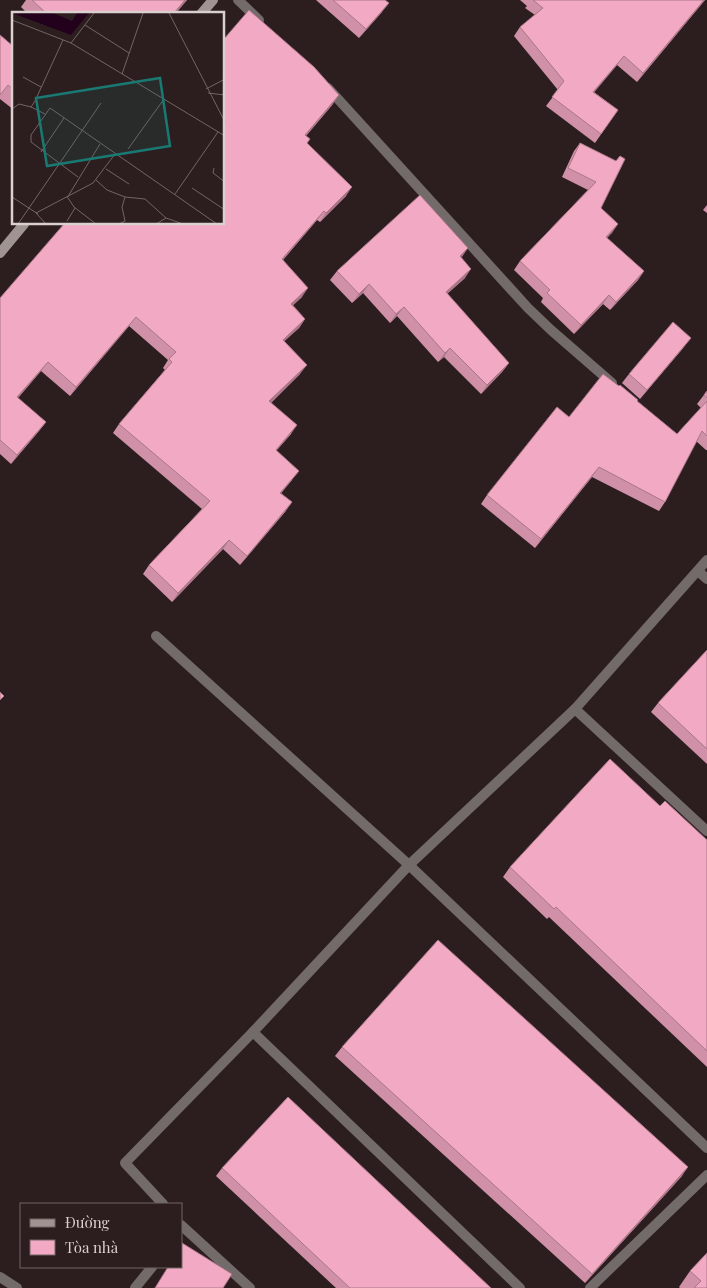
<svg xmlns="http://www.w3.org/2000/svg" width="707" height="1288" font-family="'Playfair Display',serif">
<style>
.lines{fill:none;stroke-linecap:round;stroke-linejoin:round}
.minor{stroke:#726b69;stroke-width:10}
.secondary{stroke:#9f9491;stroke-width:10}
.wall{fill:#d091a8}
.shaded-wall{fill:#a97688}
.building{fill:#f2a9c3;stroke:#a97688}
.inset-road{fill:none;stroke:#726566;stroke-width:1}
.view{fill:#197a73;fill-opacity:0.15;stroke:#197a73;stroke-width:2.5}
.inset-edge{fill:none;stroke:#dad0d0;stroke-width:2.5}
</style>
<rect width="100%" height="100%" fill="#2c1e1f"/>
<g class="lines">
<g class="minor">
<polyline points="238,0 259,20"/>
<polyline points="328,88 528,308 551,330 612,383"/>
<polyline points="698,571 707,579"/>
<polyline points="156,636 409,865 707,1148"/>
<polyline points="575,709 707,831"/>
<polyline points="253,1032 520,1288"/>
<polyline points="163,1204 125,1163 253,1032 409,865 575,709 707,560"/>
<polyline points="181,1225 250,1288"/>
<polyline points="0,1277 17,1288"/>
<polyline points="135,1288 152,1267"/>
<polyline points="590,1288 707,1175"/>
</g>
<g class="secondary">
<polyline points="201,14 213,0"/>
<polyline points="0,253 24,224"/>
</g>
</g>
<g class="wall">
<polygon points="26,0 187,0 175,14 28,14 21,7"/>
<polygon points="316,0 385,0 382,12 359,38"/>
<polygon points="520,0 705,0 637,82 617,65 594,92 618,110 595,143 546,106 558,90 514,36 520,27 535,15 525,8 527,6"/>
<polygon points="0,35 14,47 14,110 0,99"/>
<polygon points="333,104 306,136 307,143 346,196 320,222 317,220 283,260 302,297 293,305 305,319 299,328 284,341 300,374 271,403 291,434 276,451 292,480 281,493 292,502 285,512 240,565 223,549 172,602 143,574 149,565 202,509 113,433 119,424 165,370 163,368 168,360 129,326 70,396 41,371 18,398 46,422 39,431 11,464 0,454 0,298"/>
<polygon points="580,143 616,161 601,208 618,224 607,238 644,271 638,280 610,310 603,304 574,334 541,302 543,298 514,270 520,261 588,190 562,177 574,151"/>
<polygon points="707,205 707,213 703,210"/>
<polygon points="462,258 465,278 447,294 509,363 502,372 481,394 444,357 438,362 397,316 390,323 363,293 352,303 330,280 337,271"/>
<polygon points="684,347 640,399 622,383 629,374"/>
<polygon points="707,391 707,450 706,450 696,441 665,502 659,511 592,477 535,548 481,504 487,495 569,417 637,401 677,434 701,408 697,404"/>
<polygon points="707,650 707,764 651,712 658,703"/>
<polygon points="660,806 707,840 707,1067 549,917 547,919 503,877 510,867"/>
<polygon points="342,1047 682,1176 585,1283 335,1056"/>
<polygon points="222,1168 491,1288 336,1288 216,1176"/>
<polygon points="707,1253 707,1288 680,1288 679,1287 690,1271"/>
</g>
<g class="shaded-wall">
<polygon points="185,0 187,0 175,14 173,14"/>
<polygon points="704,0 705,0 637,82 643,73"/>
<polygon points="389,3 382,12 359,38 366,29"/>
<polygon points="624,56 617,65 587,101 593,92"/>
<polygon points="339,95 333,104 299,144 305,135"/>
<polygon points="352,187 346,196 320,222 326,213"/>
<polygon points="324,211 317,220 276,268 282,259"/>
<polygon points="618,224 612,233 600,245 606,237"/>
<polygon points="468,248 462,257 460,256"/>
<polygon points="471,269 465,278 439,301 446,292"/>
<polygon points="644,271 638,280 610,310 616,302"/>
<polygon points="369,284 363,293 352,303 359,294"/>
<polygon points="308,288 302,297 285,313 291,304"/>
<polygon points="609,295 603,304 574,334 581,325"/>
<polygon points="404,307 397,316 390,323 396,314"/>
<polygon points="136,317 129,326 70,396 76,387"/>
<polygon points="305,319 299,328 276,349 283,340"/>
<polygon points="691,338 684,347 640,399 647,390"/>
<polygon points="450,348 444,357 438,362 445,353"/>
<polygon points="48,362 41,371 11,406 17,397"/>
<polygon points="509,363 502,372 481,394 487,385"/>
<polygon points="307,365 300,374 263,410 269,401"/>
<polygon points="46,422 39,431 11,464 17,455"/>
<polygon points="297,425 291,434 269,459 276,450"/>
<polygon points="599,467 592,477 535,548 541,539"/>
<polygon points="299,471 292,480 274,502 280,493"/>
<polygon points="292,502 285,512 240,565 247,556"/>
<polygon points="229,540 223,549 172,602 178,593"/>
<polygon points="688,1167 682,1176 585,1283 592,1274"/>
</g>
<g class="building">
<polygon points="32,0 185,0 173,14 47,14"/>
<polygon points="333,0 385,0 389,3 366,29"/>
<polygon points="533,0 704,0 643,73 624,56 593,92 618,110 601,134 552,97 564,81 520,27 543,8"/>
<polygon points="249,10 314,67 339,95 305,135 310,139 307,143 352,187 326,213 324,211 282,259 308,288 291,304 305,319 283,340 307,365 269,401 297,425 276,450 299,471 280,493 292,502 247,556 229,540 178,593 149,565 210,501 119,424 172,362 169,359 176,352 136,317 76,387 48,362 17,397 46,422 17,455 0,440 0,298 64,224 224,224 224,39"/>
<polygon points="0,35 14,47 14,90 8,85 0,95"/>
<polygon points="580,143 616,161 620,156 625,159 601,208 618,224 606,237 644,271 616,302 609,295 581,325 547,293 550,290 520,261 596,182 568,168"/>
<polygon points="420,195 468,248 460,256 471,269 446,292 509,363 487,385 450,348 445,353 404,307 396,314 369,284 359,294 337,271"/>
<polygon points="673,322 691,338 647,390 629,374"/>
<polygon points="603,374 619,386 620,385 638,400 637,401 677,434 707,401 707,436 702,431 665,502 599,467 541,539 487,495 557,407 569,417"/>
<polygon points="707,391 707,398 704,395"/>
<polygon points="707,650 707,749 658,703"/>
<polygon points="0,692 4,696 0,700"/>
<polygon points="610,759 660,806 665,801 707,840 707,1051 556,907 554,909 510,867"/>
<polygon points="438,940 688,1167 592,1274 342,1047"/>
<polygon points="288,1097 491,1288 350,1288 222,1168"/>
<polygon points="182,1243 232,1274 223,1288 155,1288 168,1267 181,1267 181,1245"/>
<polygon points="707,1253 707,1288 694,1288 701,1281 690,1271"/>
</g>
<g transform="translate(12 12)">
<rect width="212" height="212" fill="#2c1e1f"/>
<path d="M0,1H41L60,9L65,1H77L59,23Z" fill="#23011c"/>
<path class="inset-road" d="M157,1L213,110M0,8L59,31L213,124M73,13L117,41M59,31L82,1M110,62L131,1M11,65L29,75M194,77L213,67M196,81L213,83M19,95L33,102M0,97L7,92L19,95L23,89L51,28M116,137L152,87M29,140L52,106M202,156L201,161L213,170M94,157L117,172M66,165L19,130V123L38,96L205,212M84,168L95,178L113,185M180,176L213,198M163,182L206,120M0,185L26,202M55,186L88,132M56,186L62,195L84,212M55,209L63,196M6,212L89,91M34,212L24,201L81,171L103,142M107,212L113,209L110,195L113,185L133,187L154,206M144,212L154,206L171,212"/>
<path class="view" d="M148,66L158,134L35,154L24,86Z"/>
<rect width="212" height="212" class="inset-edge"/>
</g>
<rect x="20" y="1203" width="162" height="65" fill="#2c1e1f" stroke="#726566"/>
<rect x="30" y="1219" width="25" height="8" fill="#9f9491" stroke="#726566"/>
<text x="65" y="1228" font-size="15" fill="#dad0d0">Đường</text>
<rect x="30" y="1240" width="25" height="15" fill="#f2a9c3" stroke="#726566"/>
<text x="65" y="1253" font-size="15" fill="#dad0d0">Tòa nhà</text>
</svg>
